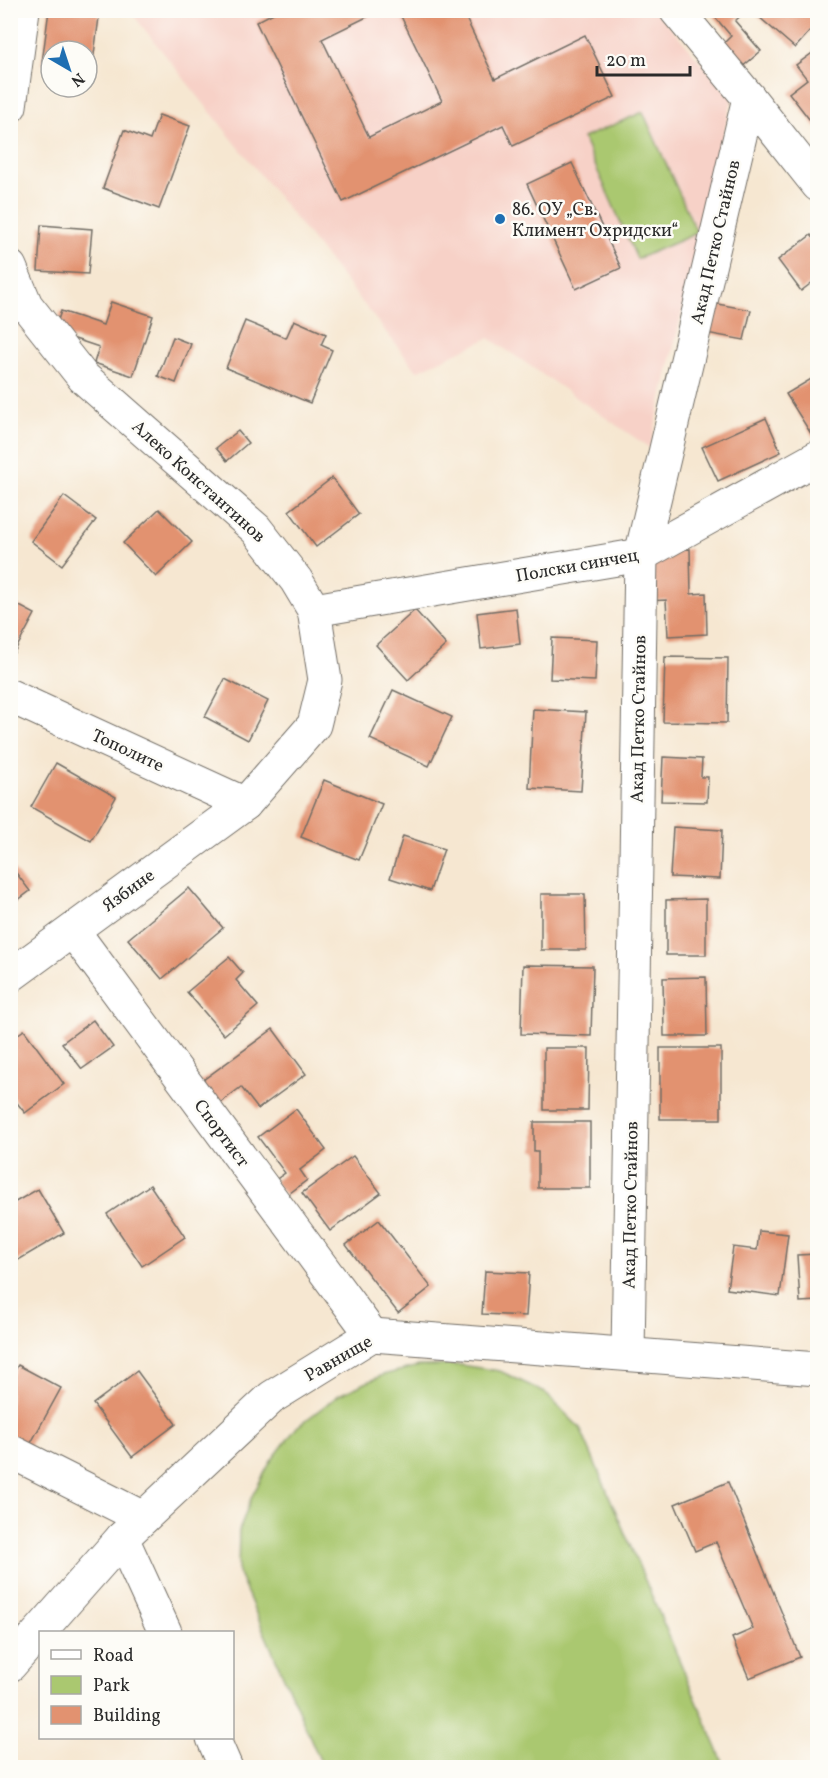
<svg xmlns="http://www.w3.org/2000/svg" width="828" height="1778" font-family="Vollkorn,serif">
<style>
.built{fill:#f7d1c7}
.green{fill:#aac870;stroke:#6a7a4e;stroke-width:1.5}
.building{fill:#e29270}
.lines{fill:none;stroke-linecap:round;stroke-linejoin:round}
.minor-casing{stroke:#726d65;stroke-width:35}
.minor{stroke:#fff;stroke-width:33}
.poi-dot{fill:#1f6fb2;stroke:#fdfcf7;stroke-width:2}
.labels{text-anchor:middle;stroke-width:5;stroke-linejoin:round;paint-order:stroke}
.poi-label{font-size:18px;fill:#2b2b2b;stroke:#fdfcf7;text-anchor:start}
.street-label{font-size:18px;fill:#2b2b2b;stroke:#fdfcf7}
</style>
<rect width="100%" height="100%" fill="#fdfcf7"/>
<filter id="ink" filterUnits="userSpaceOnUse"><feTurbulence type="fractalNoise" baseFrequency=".0167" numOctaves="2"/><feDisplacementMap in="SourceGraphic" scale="12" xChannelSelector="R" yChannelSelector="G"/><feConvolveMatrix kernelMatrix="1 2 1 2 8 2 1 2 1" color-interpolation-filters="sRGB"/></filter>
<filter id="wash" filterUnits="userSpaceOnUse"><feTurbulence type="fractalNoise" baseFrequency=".008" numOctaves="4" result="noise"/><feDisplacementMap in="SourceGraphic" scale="24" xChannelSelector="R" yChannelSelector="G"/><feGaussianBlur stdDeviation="1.35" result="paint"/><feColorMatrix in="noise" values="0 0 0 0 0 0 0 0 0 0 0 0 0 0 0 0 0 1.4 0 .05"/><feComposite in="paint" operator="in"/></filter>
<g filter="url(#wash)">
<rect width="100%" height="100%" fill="#f6e7d1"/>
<polygon class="built" points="652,10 667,23 732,99 650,448 489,338 417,371 130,11"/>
<g class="green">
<polygon points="643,112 697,233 637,259 583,138"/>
<polygon points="460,1365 500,1371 544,1392 580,1428 725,1767 323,1767 238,1572 239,1531 252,1496 271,1461 297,1427 339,1395 383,1375 419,1366"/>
</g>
<g id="blocks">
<g class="building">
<polygon points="49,10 100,10 92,69 87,69 87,51 51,51 51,64 42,63"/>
<polygon points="279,10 381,10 322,39 369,137 442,101 398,10 462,10 495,79 585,35 615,97 513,146 503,125 343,202 256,22"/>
<polygon points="709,10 747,10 735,21 761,51 741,68 722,45 731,36"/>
<polygon points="751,10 818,10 818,22 795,48"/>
<polygon points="818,49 818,127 816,128 789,93 807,79 796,65"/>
<polygon points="159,115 190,126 159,209 103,188 124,130 150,140"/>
<polygon points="572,163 621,268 576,289 527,184"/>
<polygon points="41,225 92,229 88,274 38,271"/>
<polygon points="811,235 818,243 818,278 801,291 778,260"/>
<polygon points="111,302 153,316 133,376 94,363 99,347 54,332 61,311 103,325"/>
<polygon points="712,303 751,310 744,340 706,333"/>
<polygon points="294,320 326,334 321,345 332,350 310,403 226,368 245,321 286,338"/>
<polygon points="173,337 191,344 176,383 158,376"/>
<polygon points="818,375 818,445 786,394"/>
<polygon points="766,418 781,452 718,481 702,447"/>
<polygon points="238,431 248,443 227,461 216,448"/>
<polygon points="332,478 359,514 316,547 289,511"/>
<polygon points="64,496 96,520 62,565 31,541"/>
<polygon points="159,509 192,542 156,577 123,543"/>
<polygon points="690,549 691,594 706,593 707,634 668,636 666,600 647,601 646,567 665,550"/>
<polygon points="10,601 35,614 10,660"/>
<polygon points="516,608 520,644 481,649 477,613"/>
<polygon points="415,610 446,645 408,680 376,645"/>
<polygon points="552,638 597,640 595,681 550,679"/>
<polygon points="665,657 728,658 727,723 663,722"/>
<polygon points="225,679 268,701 248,740 205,717"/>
<polygon points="393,690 452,717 429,766 370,739"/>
<polygon points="533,709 586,712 581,791 529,788"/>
<polygon points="663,757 702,759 701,777 708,777 707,802 661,801"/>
<polygon points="56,763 116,797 91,841 31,807"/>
<polygon points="324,780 382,804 359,860 301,837"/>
<polygon points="673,827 722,830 720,879 670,877"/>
<polygon points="403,836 444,849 430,891 390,878"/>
<polygon points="10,865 30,891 10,906"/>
<polygon points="189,888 223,928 162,979 128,939"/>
<polygon points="541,894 585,894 586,950 541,950"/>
<polygon points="706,899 706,955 666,955 666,900"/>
<polygon points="229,957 243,973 236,980 258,1006 224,1035 187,992"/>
<polygon points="523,965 593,966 591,1036 521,1034"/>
<polygon points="706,977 707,1036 664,1036 663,978"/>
<polygon points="93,1020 113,1047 82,1069 62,1043"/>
<polygon points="273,1029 306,1074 258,1109 241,1087 216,1106 199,1083"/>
<polygon points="24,1030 64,1084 25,1113 10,1094 10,1040"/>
<polygon points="544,1048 589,1048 588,1110 544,1110"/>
<rect x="660" y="1048" width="61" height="71"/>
<polygon points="296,1109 326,1150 300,1170 307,1180 286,1196 274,1181 285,1173 258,1137"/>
<polygon points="534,1122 590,1122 590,1188 538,1188 538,1151 534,1151"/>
<polygon points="353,1156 381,1193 330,1231 302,1193"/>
<polygon points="150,1185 185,1237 142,1266 107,1214"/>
<polygon points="38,1189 64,1233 10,1265 10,1205"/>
<polygon points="379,1220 431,1287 398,1313 346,1245"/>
<polygon points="759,1231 788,1234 780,1296 727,1289 733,1247 757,1250"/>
<polygon points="818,1254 818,1301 800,1302 797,1255"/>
<polygon points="485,1271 529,1273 526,1316 482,1314"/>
<polygon points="18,1365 61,1388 26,1452 10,1444 10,1378"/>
<polygon points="137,1371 176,1424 132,1457 93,1404"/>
<polygon points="728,1482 800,1657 749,1678 732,1638 753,1629 716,1542 695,1551 675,1504"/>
</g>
</g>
</g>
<g filter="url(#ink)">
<use href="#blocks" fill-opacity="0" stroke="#726d65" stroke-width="1.5"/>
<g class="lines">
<defs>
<g id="minor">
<polyline points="676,10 749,98 818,185"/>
<polyline points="10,106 23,10"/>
<polyline points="10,267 26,305 83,377 256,529 296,580 314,610 325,680 314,725 245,804 10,976"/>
<polyline points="314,610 641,555 818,457"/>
<polyline points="10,696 245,804"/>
<polyline points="73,931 372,1335"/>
<polyline points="628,1353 641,555 749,98"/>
<polyline points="10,1451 143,1518"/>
<polyline points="122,1538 165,1632"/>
<polyline points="10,1665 122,1538 272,1397 372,1335 818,1369"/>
<polyline points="213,1738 226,1768"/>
</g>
</defs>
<use href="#minor" class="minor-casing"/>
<use href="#minor" class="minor"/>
</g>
</g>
<circle class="poi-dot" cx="500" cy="219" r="6"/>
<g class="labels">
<g class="poi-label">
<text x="512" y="215">86. ОУ „Св.<tspan x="512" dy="21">Климент Охридски“</tspan></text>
</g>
<g class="street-label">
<text transform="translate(715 242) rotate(-77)" y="6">Акад Петко Стайнов</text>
<text transform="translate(199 481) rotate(42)" y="6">Алеко Константинов</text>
<text transform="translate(577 565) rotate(-10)" y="6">Полски синчец</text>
<text transform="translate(638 719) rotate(-89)" y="6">Акад Петко Стайнов</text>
<text transform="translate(128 750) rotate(25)" y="6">Тополите</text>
<text transform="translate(128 890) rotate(-36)" y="6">Язбине</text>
<text transform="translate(222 1133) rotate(53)" y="6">Спортист</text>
<text transform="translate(630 1205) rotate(-89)" y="6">Акад Петко Стайнов</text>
<text transform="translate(338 1358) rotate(-30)" y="6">Равнище</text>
</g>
</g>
<rect width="828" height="1778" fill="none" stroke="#fdfcf7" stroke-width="36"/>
<rect x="39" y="1631" width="195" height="108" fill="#fdfcf7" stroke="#a9a8a5" stroke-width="1.5"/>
<rect x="51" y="1650" width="30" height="9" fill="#ffffff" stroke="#a9a8a5" stroke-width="1.5"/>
<text x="93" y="1661" font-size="18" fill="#2b2b2b">Road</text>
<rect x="51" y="1676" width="30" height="18" fill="#aac870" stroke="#a9a8a5" stroke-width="1.5"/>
<text x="93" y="1691" font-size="18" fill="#2b2b2b">Park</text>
<rect x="51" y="1706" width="30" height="18" fill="#e29270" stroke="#a9a8a5" stroke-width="1.5"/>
<text x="93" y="1721" font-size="18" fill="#2b2b2b">Building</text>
<g transform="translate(69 69) rotate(141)"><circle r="28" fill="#fdfcf7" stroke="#a9a8a5" stroke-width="1.5"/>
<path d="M0-4.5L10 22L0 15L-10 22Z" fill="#1f6fb2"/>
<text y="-9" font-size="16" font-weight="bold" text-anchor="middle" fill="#2b2b2b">N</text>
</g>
<path d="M597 66v9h93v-9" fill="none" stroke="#2b2b2b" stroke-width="3"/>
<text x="606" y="66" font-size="18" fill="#2b2b2b" stroke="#fdfcf7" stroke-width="4.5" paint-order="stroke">20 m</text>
</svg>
